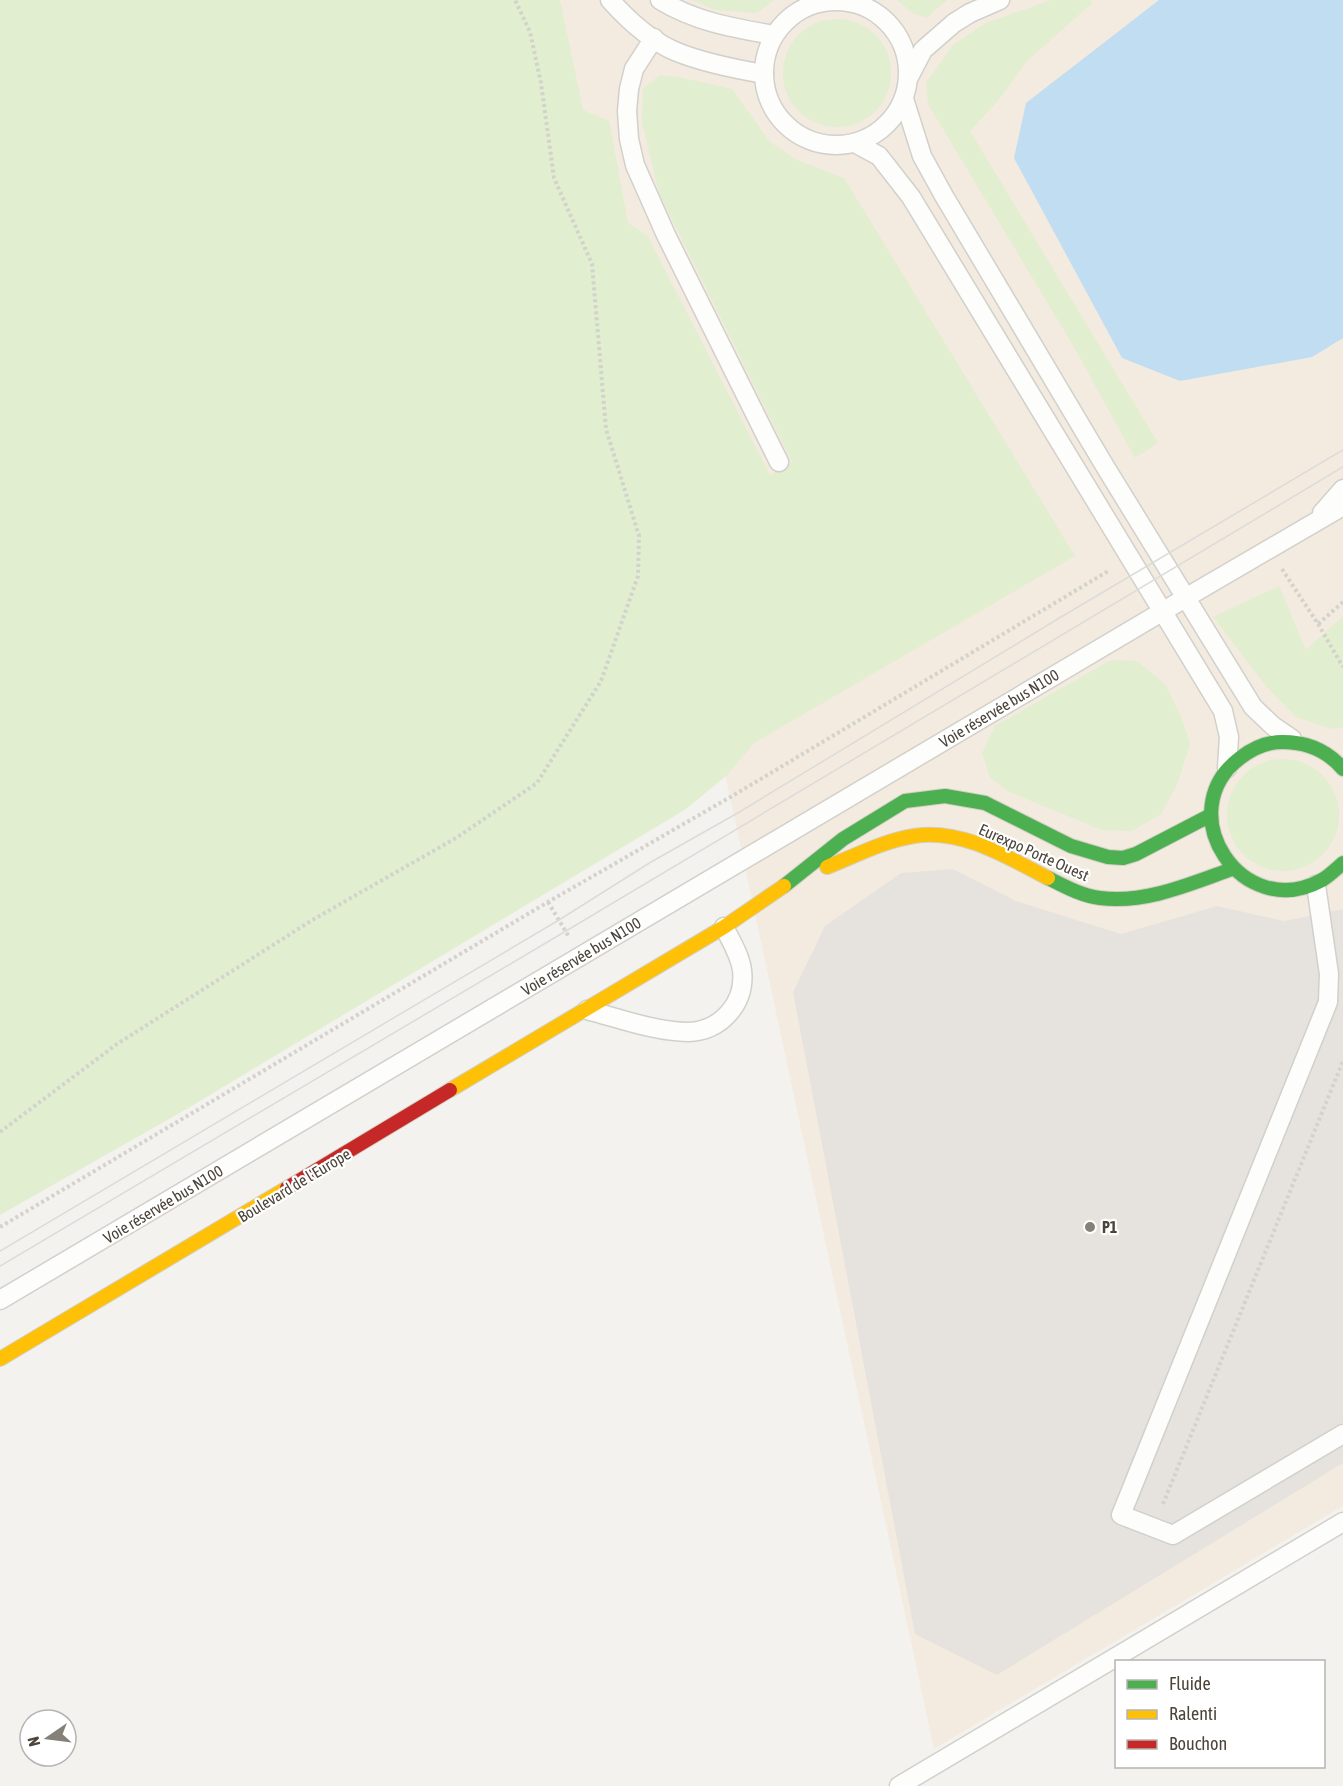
<svg xmlns="http://www.w3.org/2000/svg" width="1343" height="1786" font-family="'Asap Condensed',sans-serif">
<style>
.commercial{fill:#f3ebdf}
.green{fill:#e1eecf}
.parking{fill:#e6e3df}
.water{fill:#c0ddf1}
.lines{fill:none;stroke-linecap:round;stroke-linejoin:round}
.lane-casing{stroke:#d2d0cb;stroke-width:21}
.fast-casing{stroke:#d3cfc5;stroke-width:16}
.slow-casing{stroke:#d3cfc5;stroke-width:16}
.jam-casing{stroke:#d3cfc5;stroke-width:16}
.path{stroke:#d3d2cc;stroke-width:4;stroke-dasharray:3 3;stroke-linecap:butt}
.lane{stroke:#fdfdfc;stroke-width:18}
.fast{stroke:#4caf50;stroke-width:14}
.slow{stroke:#ffc107;stroke-width:14}
.jam{stroke:#c62828;stroke-width:14}
.tram{stroke:#dbdbda;stroke-width:1.5}
.poi-dot{fill:#868178;stroke:#fff;stroke-width:2}
.labels{text-anchor:middle;stroke-width:4.5;stroke-linejoin:round;paint-order:stroke}
.street-label{font-size:16px;fill:#4b4439;stroke:#fff}
.poi-label{font-size:16px;font-weight:bold;fill:#4b4439;stroke:#fff;text-anchor:start}
</style>
<rect width="100%" height="100%" fill="#f4f2ee"/>
<polygon class="commercial" points="559,0 1343,0 1343,1506 934,1749"/>
<g class="green">
<polygon points="0,0 560,0 583,110 609,121 628,223 647,235 770,475 792,462 659,193 642,122 643,88 660,75 678,77 732,89 770,142 797,160 844,178 1075,556 754,743 726,776 686,809 190,1107 0,1215"/>
<polygon points="692,0 774,0 757,13 715,10"/>
<polygon points="897,0 947,0 926,18 913,13"/>
<polygon points="1051,0 1091,0 1092,3 1025,63 1001,97 970,131 1158,443 1135,458 1074,347 928,104 926,83 953,45 986,23"/>
<circle cx="837" cy="73" r="54"/>
<polygon points="1279,586 1306,650 1343,616 1343,727 1333,729 1296,717 1267,687 1213,617"/>
<polygon points="1111,660 1137,661 1165,684 1182,719 1190,744 1177,785 1161,814 1132,831 1102,830 1007,791 990,777 982,753 995,726"/>
<circle cx="1283" cy="815" r="56"/>
</g>
<polygon class="parking" points="953,869 1016,901 1121,934 1217,906 1284,921 1343,909 1343,1463 997,1675 915,1634 793,992 825,926 901,873"/>
<polygon class="water" points="1159,0 1343,0 1343,338 1312,357 1180,381 1122,358 1014,158 1026,103"/>
<g class="lines">
<defs>
<g id="lane">
<path d="M610,0C628,20 652,42 677,52C704,63 735,69 764,74"/>
<path d="M660,0C696,22 734,28 774,35"/>
<circle cx="836" cy="73" r="72"/>
<polyline points="654,38 634,69 629,89 627,111 629,139 635,165 666,235 779,462"/>
<polyline points="909,77 923,50 954,23 970,13 1000,0"/>
<polyline points="904,99 922,156 944,196 1106,468 1253,707 1273,726 1292,739"/>
<polyline points="855,143 879,156 911,197 1223,711 1229,737 1227,768"/>
<polyline points="1322,513 1343,489"/>
<polyline points="1316,885 1329,974 1328,1002 1121,1515 1173,1535 1343,1434"/>
<path d="M587,1010C618,1018 656,1032 688,1032C721,1031 746,1003 742,970C740,955 731,941 724,927"/>
<polyline points="0,1300 1187,597 1343,506"/>
<polyline points="899,1786 1343,1522"/>
</g>
<g id="fast">
<path d="M1343,769C1327,750 1307,742 1282,742C1266,742 1253,748 1240,758C1169,812 1242,924 1322,880C1329,876 1336,869 1343,863"/>
<path d="M1048,878C1064,886 1082,896 1100,898C1145,904 1190,884 1232,869"/>
<polyline points="784,886 843,839 905,801 945,796 985,803 1071,846 1108,857 1123,858 1136,854 1211,815"/>
</g>
<g id="slow">
<path d="M827,867C855,856 883,841 914,836C961,828 1007,857 1048,878"/>
<polyline points="450,1090 724,927 784,886"/>
<polyline points="0,1359 287,1188"/>
</g>
<polyline id="jam" points="287,1188 450,1090"/>
</defs>
<use href="#lane" class="lane-casing"/>
<use href="#fast" class="fast-casing"/>
<use href="#slow" class="slow-casing"/>
<use href="#jam" class="jam-casing"/>
<g class="path">
<polyline points="1282,569 1318,624 1343,602"/>
<polyline points="1318,624 1343,667"/>
<polyline points="548,902 569,937"/>
<polyline points="0,1132 117,1044 314,919 456,838 537,783 601,681 638,576 639,536 606,429 592,264 554,178 541,83 530,32 515,0"/>
<polyline points="0,1227 548,902 734,795 1110,570"/>
<polyline points="1163,1504 1343,1061"/>
</g>
<use href="#lane" class="lane"/>
<use href="#fast" class="fast"/>
<use href="#slow" class="slow"/>
<use href="#jam" class="jam"/>
<g class="tram">
<polyline points="0,1251 559,920 651,862 736,814 1061,617 1343,450"/>
<polyline points="0,1266 566,931 1343,467"/>
</g>
</g>
<circle class="poi-dot" cx="1090" cy="1227" r="6"/>
<g class="labels">
<g class="street-label">
<text transform="translate(999 708) rotate(-31)" y="6">Voie réservée bus N100</text>
<text transform="translate(1034 852) rotate(24)" y="6">Eurexpo Porte Ouest</text>
<text transform="translate(581 956) rotate(-31)" y="6">Voie réservée bus N100</text>
<text transform="translate(294 1185) rotate(-31)" y="6">Boulevard de l'Europe</text>
<text transform="translate(163 1204) rotate(-31)" y="6">Voie réservée bus N100</text>
</g>
<g class="poi-label">
<text x="1102" y="1233">P1</text>
</g>
</g>
<rect x="1115" y="1660" width="210" height="108" fill="#ffffff" stroke="#b7b4b0" stroke-width="1.5"/>
<rect x="1127" y="1680" width="30" height="9" fill="#4caf50" stroke="#b7b4b0" stroke-width="1.5"/>
<text x="1169" y="1690" font-size="18" fill="#4b4439">Fluide</text>
<rect x="1127" y="1710" width="30" height="9" fill="#ffc107" stroke="#b7b4b0" stroke-width="1.5"/>
<text x="1169" y="1720" font-size="18" fill="#4b4439">Ralenti</text>
<rect x="1127" y="1740" width="30" height="9" fill="#c62828" stroke="#b7b4b0" stroke-width="1.5"/>
<text x="1169" y="1750" font-size="18" fill="#4b4439">Bouchon</text>
<g transform="translate(48 1738) rotate(256)"><circle r="28" fill="#ffffff" stroke="#b7b4b0" stroke-width="1.5"/>
<path d="M0-4.5L10 22L0 15L-10 22Z" fill="#868178"/>
<text y="-9" font-size="16" font-weight="bold" text-anchor="middle" fill="#4b4439">N</text>
</g>
</svg>
